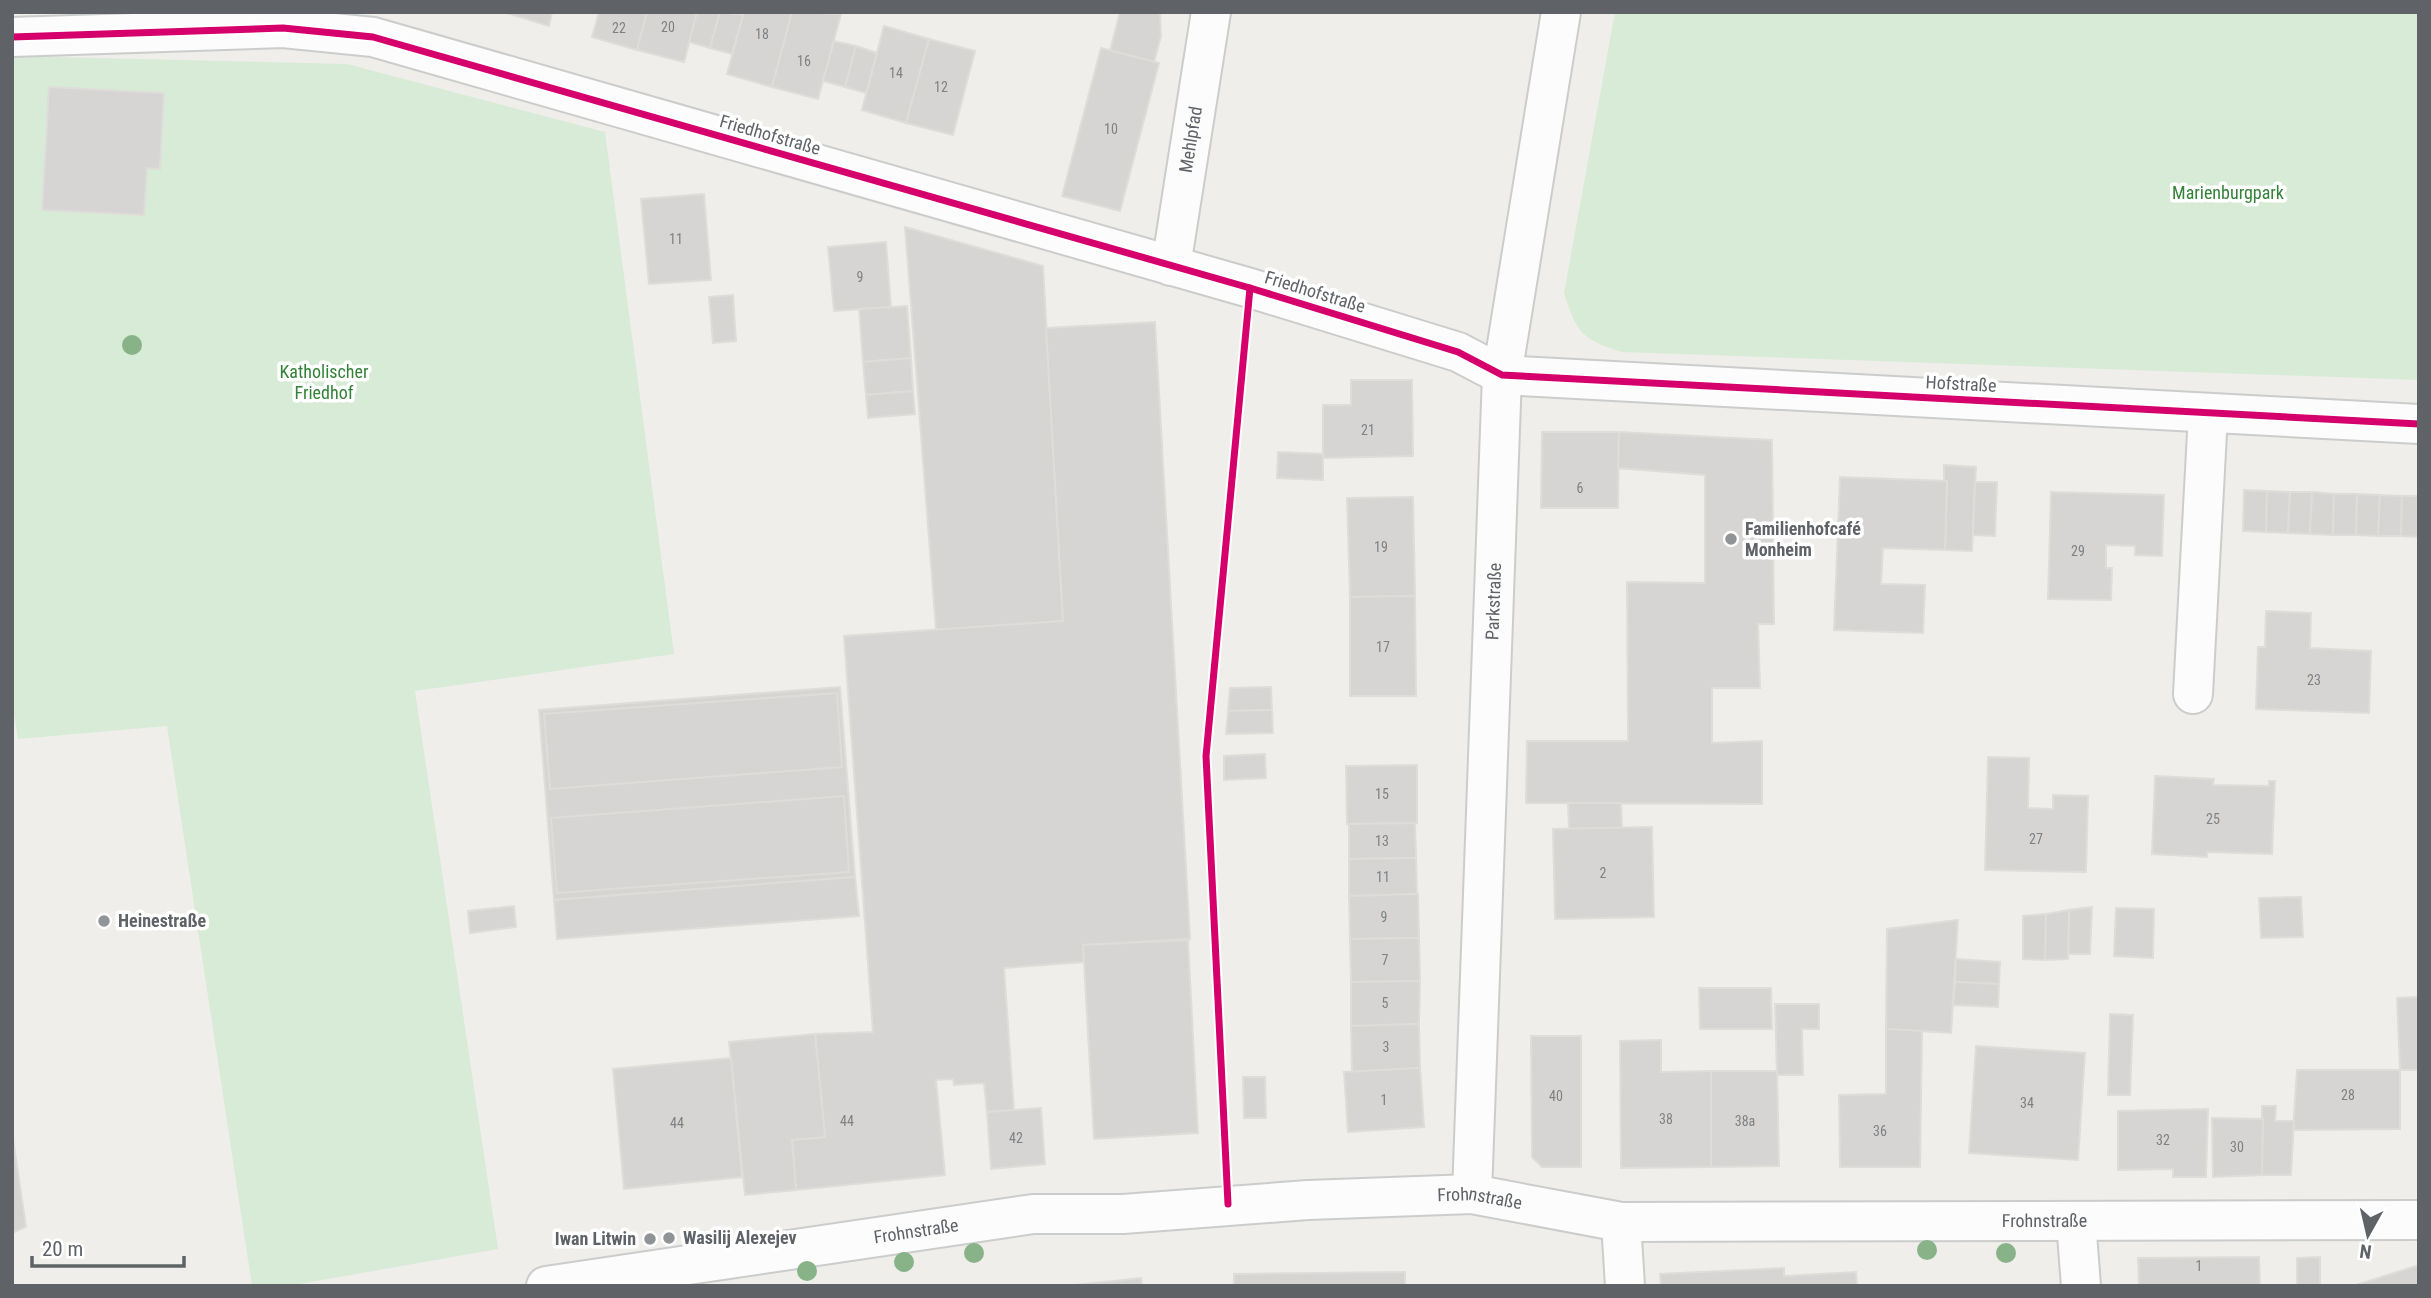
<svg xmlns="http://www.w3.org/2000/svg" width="2431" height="1298" font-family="'Roboto Condensed',sans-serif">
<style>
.green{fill:#d8ebd6}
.building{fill:#d6d5d3;stroke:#deddd9;stroke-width:2}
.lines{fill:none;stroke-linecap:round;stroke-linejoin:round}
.minor-casing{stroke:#cbcccc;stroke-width:42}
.minor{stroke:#fdfcfc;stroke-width:38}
.cycleway-casing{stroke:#fff;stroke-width:11}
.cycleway{stroke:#d6006c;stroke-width:7}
.tree{fill:#88b388}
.poi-dot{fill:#919496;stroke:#fff;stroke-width:2.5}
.labels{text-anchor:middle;stroke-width:7;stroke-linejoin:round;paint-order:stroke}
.number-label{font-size:14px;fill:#7e8184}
.street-label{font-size:18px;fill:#5f6368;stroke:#fff}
.park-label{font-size:18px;fill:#348238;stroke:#fff}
.poi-label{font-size:18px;font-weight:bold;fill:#5f6368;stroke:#fff;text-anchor:start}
</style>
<rect width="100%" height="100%" fill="#efeeea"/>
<g class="green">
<path d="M1615,12H2419V380L1622,352C1581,339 1577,333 1564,293Z"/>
<polygon points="12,56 347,64 605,132 674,654 415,691 498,1249 288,1286 252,1286 167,726 18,739 12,699"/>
</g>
<g class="building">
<polygon points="503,12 552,12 549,26"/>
<polygon points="599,12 647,12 637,50 592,37"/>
<polygon points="647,12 697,12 684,62 637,50"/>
<polygon points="697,12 720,12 710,48 689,42"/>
<polygon points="720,12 743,15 732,54 710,48"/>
<polygon points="744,12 792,12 772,87 727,74"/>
<polygon points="792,12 841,14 818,99 772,87"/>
<polygon points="1120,12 1160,12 1161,36 1154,62 1110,51"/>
<polygon points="884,26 929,39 906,123 862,110"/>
<polygon points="929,39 975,51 953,135 906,123"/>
<polygon points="834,41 856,46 845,87 823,81"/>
<polygon points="856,46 877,53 866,93 845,87"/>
<polygon points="1101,48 1159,63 1120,211 1062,196"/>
<polygon points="49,87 164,93 160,169 147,168 144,215 42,210"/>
<polygon points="704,194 711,280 649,284 641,199"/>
<polygon points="905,227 1043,266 1063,621 936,630"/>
<polygon points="886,242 891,307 834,311 828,247"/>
<polygon points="733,295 736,341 713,343 709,297"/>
<polygon points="907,306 911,358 863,362 859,309"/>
<polygon points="1155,322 1190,939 1083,945 1084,962 1004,968 1014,1111 987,1112 984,1083 954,1085 953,1079 936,1080 945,1175 796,1190 792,1140 825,1137 815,1034 873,1032 844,636 1063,621 1046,328"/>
<polygon points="911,358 913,391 866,395 863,362"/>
<polygon points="1351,380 1412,380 1413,456 1323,458 1323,405 1351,405"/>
<polygon points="913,391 915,414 868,418 866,395"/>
<polygon points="1542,432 1619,432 1618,508 1541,508"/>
<polygon points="1619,432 1772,440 1774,624 1758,624 1760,688 1712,688 1712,743 1762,741 1762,804 1526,803 1527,741 1628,741 1627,582 1705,583 1705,475 1618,468"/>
<polygon points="1278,452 1323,454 1323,480 1277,478"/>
<polygon points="1944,465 1976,467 1972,551 1945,550 1947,481 1944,481"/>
<polygon points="1840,477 1947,481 1945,550 1883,548 1881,584 1925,585 1923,633 1834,630"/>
<polygon points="1975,482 1997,482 1995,536 1973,535"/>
<polygon points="2244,490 2267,491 2266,532 2243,531"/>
<polygon points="2267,491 2290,492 2288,533 2266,532"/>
<polygon points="2051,492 2164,495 2162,556 2135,555 2135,546 2106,545 2106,568 2112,568 2111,600 2048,599"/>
<polygon points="2290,492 2312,492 2310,534 2288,533"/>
<polygon points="2312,492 2334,494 2333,535 2310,534"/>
<polygon points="2334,494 2357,494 2356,535 2333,535"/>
<polygon points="2357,494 2380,495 2378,536 2356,535"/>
<polygon points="2380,495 2402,496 2401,536 2378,536"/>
<polygon points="2402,496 2419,496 2419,537 2401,536"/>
<polygon points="1413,497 1415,596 1350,597 1347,498"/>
<polygon points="1415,596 1416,696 1350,696 1350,597"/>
<polygon points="2266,611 2311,613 2310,648 2371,651 2369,713 2256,709 2258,647 2265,647"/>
<polygon points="840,687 855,877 554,900 539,710"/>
<polygon points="1271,687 1272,710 1228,711 1230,688"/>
<polygon points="837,693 842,767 550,789 544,714"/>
<polygon points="1272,710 1273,733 1226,734 1228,711"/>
<polygon points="1265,754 1266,778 1224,780 1224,756"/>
<polygon points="1988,757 2029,758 2028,808 2053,809 2053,795 2088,796 2086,872 1985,870"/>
<polygon points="1417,765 1417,823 1347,824 1346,766"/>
<polygon points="2155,776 2214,779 2213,785 2269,786 2269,781 2275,781 2272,854 2207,852 2207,857 2152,854"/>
<polygon points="844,796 849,872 557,893 551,818"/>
<polygon points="1568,803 1621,803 1622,828 1569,829"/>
<polygon points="1415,823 1416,858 1349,859 1349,824"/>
<polygon points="1652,827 1654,917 1555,919 1553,829"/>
<polygon points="1416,858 1417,894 1349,896 1349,859"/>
<polygon points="855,877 859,916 557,939 554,900"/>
<polygon points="1418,894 1419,938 1350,939 1349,896"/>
<polygon points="2301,897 2303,937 2261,938 2259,898"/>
<polygon points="514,906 516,927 470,933 468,911"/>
<polygon points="2092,907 2090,954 2068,954 2069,910"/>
<polygon points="2116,908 2154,909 2153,958 2114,956"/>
<polygon points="2069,910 2068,959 2045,960 2046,914"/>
<polygon points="2046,914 2045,960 2023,959 2023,916"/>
<polygon points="1958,920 1951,1033 1886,1029 1887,929"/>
<polygon points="1419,938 1420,981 1351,982 1350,939"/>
<polygon points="1188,940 1198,1133 1094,1139 1083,945"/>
<polygon points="1956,959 2000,962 1999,984 1955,982"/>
<polygon points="1420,981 1419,1024 1351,1026 1351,982"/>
<polygon points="1955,982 1999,984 1998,1007 1953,1005"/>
<polygon points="1699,988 1771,988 1772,1029 1700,1029"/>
<polygon points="2419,997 2419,1070 2400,1070 2397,998"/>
<polygon points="1775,1004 1819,1004 1819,1029 1802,1029 1803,1075 1777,1075"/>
<polygon points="2110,1014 2133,1015 2130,1095 2108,1095"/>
<polygon points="1419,1024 1420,1068 1352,1072 1351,1026"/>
<polygon points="1886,1029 1922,1031 1920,1167 1840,1167 1839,1095 1886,1094"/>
<polygon points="815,1034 825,1137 792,1140 796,1190 745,1195 729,1042"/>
<polygon points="1531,1036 1581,1036 1581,1167 1542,1167 1532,1157"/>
<polygon points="1661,1040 1661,1072 1711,1071 1711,1167 1621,1168 1620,1041"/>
<polygon points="1976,1046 2085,1053 2078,1160 1969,1153"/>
<polygon points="731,1058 742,1177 624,1189 613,1069"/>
<polygon points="1420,1068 1424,1127 1348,1132 1344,1072"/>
<polygon points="2297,1070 2400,1070 2400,1129 2293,1130"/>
<polygon points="1711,1071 1777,1071 1779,1166 1711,1167"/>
<polygon points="1243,1077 1265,1077 1266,1118 1244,1118"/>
<polygon points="2262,1106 2276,1106 2275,1121 2294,1121 2291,1175 2262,1175"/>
<polygon points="1041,1108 1045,1164 991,1169 987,1112"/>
<polygon points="2208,1109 2206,1177 2173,1177 2173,1169 2118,1170 2118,1111"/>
<polygon points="2212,1118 2263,1119 2262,1175 2213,1177"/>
<polygon points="12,1132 26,1227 12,1233"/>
<polygon points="2259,1257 2260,1286 2139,1286 2138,1258"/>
<polygon points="2320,1257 2320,1286 2297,1286 2297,1258"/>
<polygon points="2419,1265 2419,1286 2353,1286"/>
<polygon points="1784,1268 1784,1276 1856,1272 1857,1286 1661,1286 1660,1274"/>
<polygon points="1405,1272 1405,1286 1234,1286 1234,1274"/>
<polygon points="1141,1278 1142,1286 1065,1286 1104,1282"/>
</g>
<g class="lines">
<defs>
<g id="minor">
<polyline points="12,37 283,28 373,37 1250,288 1458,352 1502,375 2419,424"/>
<path id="s1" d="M1171,266L1211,12"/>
<polyline points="2193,694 2208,414"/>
<path id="s2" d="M1472,1194L1502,375L1561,12"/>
<polyline points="2076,1221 2081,1286"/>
<polyline points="1621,1222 1625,1286"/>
<path id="s3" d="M546,1286L1033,1214H1123L1308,1200L1472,1194L1621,1222L2419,1220"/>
</g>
</defs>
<use href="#minor" class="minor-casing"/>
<use href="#minor" class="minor"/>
<defs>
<g id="cycleway">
<polyline points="12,37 283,28 373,37 1250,288 1458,352 1502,375 2419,424"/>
<polyline points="1228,1204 1206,756 1250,288"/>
</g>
</defs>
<use href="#cycleway" class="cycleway-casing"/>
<use href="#cycleway" class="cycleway"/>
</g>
<g class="tree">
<circle cx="132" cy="345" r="10"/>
<circle cx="1927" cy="1250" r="10"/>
<circle cx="974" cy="1253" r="10"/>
<circle cx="2006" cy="1253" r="10"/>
<circle cx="904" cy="1262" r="10"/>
<circle cx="807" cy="1271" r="10"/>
</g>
<g class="poi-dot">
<circle cx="1731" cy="539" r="7"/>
<circle cx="104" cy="921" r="7"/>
<circle cx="669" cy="1238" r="7"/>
<circle cx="650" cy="1239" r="7"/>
</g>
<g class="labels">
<g class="number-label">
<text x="668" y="32">20</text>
<text x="619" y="33">22</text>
<text x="762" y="39">18</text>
<text x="804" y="66">16</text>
<text x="896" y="78">14</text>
<text x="941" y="92">12</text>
<text x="1111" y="134">10</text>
<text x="676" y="244">11</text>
<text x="860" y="282">9</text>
<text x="1368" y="435">21</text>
<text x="1580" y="493">6</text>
<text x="1381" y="552">19</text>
<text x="2078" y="556">29</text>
<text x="1383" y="652">17</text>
<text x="2314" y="685">23</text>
<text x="1382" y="799">15</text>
<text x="2213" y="824">25</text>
<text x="2036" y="844">27</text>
<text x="1382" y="846">13</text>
<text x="1603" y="878">2</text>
<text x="1383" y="882">11</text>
<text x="1384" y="922">9</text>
<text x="1385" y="965">7</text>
<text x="1385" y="1008">5</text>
<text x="1386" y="1052">3</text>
<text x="2348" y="1100">28</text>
<text x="1556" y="1101">40</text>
<text x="1384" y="1105">1</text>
<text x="2027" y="1108">34</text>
<text x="1666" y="1124">38</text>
<text x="847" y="1126">44</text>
<text x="1745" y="1126">38a</text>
<text x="677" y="1128">44</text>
<text x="1880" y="1136">36</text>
<text x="1016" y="1143">42</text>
<text x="2163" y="1145">32</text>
<text x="2237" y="1152">30</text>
<text x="2199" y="1271">1</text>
</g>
<g class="street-label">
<text transform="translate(770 135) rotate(16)" y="6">Friedhofstraße</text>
<text dy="6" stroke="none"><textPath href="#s1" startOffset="128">Mehlpfad</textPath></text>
<text transform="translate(1315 292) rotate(17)" y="6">Friedhofstraße</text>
<text transform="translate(1961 384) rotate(3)" y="6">Hofstraße</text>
<text dy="6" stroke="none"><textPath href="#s2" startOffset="593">Parkstraße</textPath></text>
<text dy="6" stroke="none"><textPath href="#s3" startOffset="940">Frohnstraße</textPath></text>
<text dy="6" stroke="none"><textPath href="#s3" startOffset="1507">Frohnstraße</textPath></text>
<text dy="6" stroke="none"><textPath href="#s3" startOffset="374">Frohnstraße</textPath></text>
</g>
<g class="park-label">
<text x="2228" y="199">Marienburgpark</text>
<text x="324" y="378">Katholischer<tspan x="324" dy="21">Friedhof</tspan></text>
</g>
<g class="poi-label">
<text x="1745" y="535">Familienhofcafé<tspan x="1745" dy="21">Monheim</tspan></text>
<text x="118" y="927">Heinestraße</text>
<text x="683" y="1244">Wasilij Alexejev</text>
<text x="636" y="1245" text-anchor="end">Iwan Litwin</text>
</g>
</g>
<rect width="2431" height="1298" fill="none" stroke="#5f6368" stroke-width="28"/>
<g transform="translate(2368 1235) rotate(188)" stroke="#ffffff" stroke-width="5" paint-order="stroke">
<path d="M0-5L12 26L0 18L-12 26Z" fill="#5f6368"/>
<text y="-10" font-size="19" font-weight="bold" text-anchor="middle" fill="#5f6368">N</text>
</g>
<path d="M32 1256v10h152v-10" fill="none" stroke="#5f6368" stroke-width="3.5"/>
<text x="42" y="1256" font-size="21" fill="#5f6368" stroke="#ffffff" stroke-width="5" paint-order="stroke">20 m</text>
</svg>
